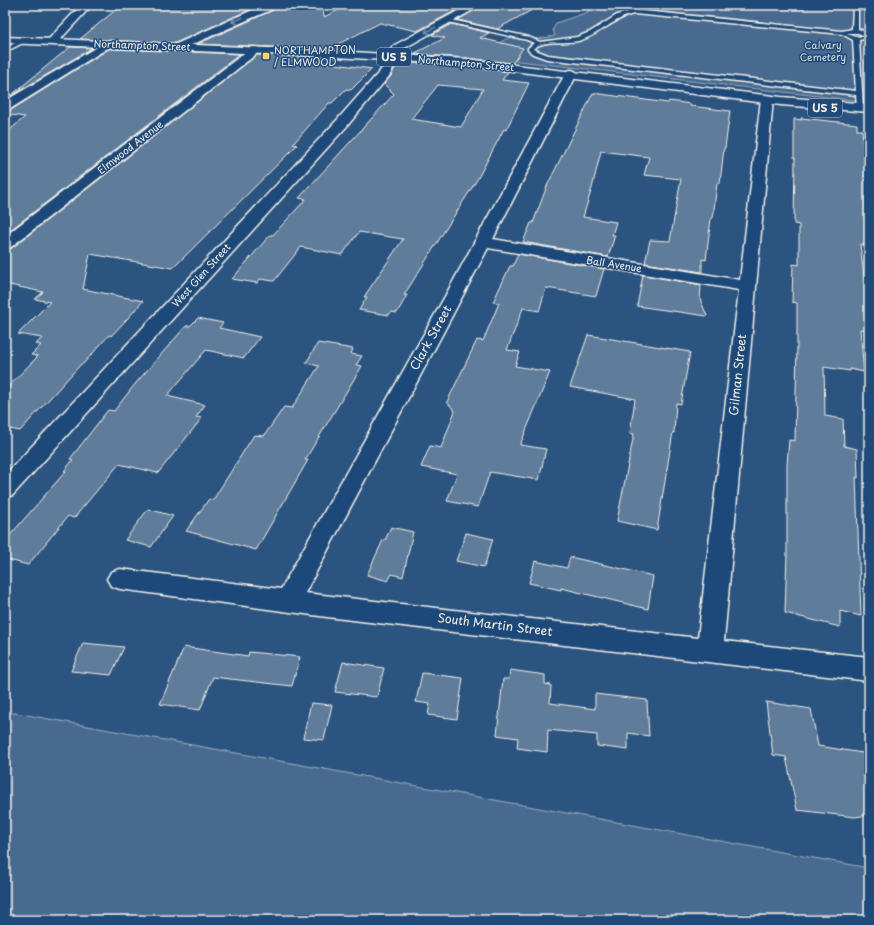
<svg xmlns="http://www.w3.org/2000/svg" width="874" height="925" font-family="'Playpen Sans',sans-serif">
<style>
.green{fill:#496b90;stroke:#9eaebc}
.building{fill:#5e7b9a;stroke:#f4f1e8;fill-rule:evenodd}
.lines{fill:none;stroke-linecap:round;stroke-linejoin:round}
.service-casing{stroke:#f4f1e8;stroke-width:3}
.minor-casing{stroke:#f4f1e8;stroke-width:3}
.tertiary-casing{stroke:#f4f1e8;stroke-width:3}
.primary-casing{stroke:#f4f1e8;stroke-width:3}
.service{fill:#1f4a7a;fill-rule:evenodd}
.minor{fill:#1f4a7a;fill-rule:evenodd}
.tertiary{fill:#1f4a7a;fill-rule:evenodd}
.primary{fill:#1f4a7a;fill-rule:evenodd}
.oneway{stroke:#748da6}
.poi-dot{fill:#ffd166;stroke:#1f4a7a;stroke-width:1.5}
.labels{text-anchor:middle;stroke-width:3;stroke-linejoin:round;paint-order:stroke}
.far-street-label{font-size:10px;fill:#f4f1e8;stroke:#1f4a7a}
.far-park-label{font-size:10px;fill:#dadddb;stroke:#1f4a7a}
.far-poi-label{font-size:10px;fill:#f4f1e8;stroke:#1f4a7a;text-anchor:start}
.shield{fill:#1f4a7a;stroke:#b4bfc7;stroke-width:1}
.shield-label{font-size:11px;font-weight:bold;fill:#f4f1e8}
.street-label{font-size:12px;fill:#f4f1e8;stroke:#1f4a7a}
</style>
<rect width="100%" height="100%" fill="#2c5481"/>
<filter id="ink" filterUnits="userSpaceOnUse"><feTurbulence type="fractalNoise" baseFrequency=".025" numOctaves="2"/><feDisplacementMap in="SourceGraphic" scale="8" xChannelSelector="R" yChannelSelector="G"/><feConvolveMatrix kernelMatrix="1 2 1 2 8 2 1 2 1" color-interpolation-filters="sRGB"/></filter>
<g filter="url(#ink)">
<g class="green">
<polygon points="590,5 869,5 869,102 476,56 515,34 538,39 555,36 553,30 556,23 588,12"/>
<polygon points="5,713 16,713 869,868 869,920 5,920"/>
</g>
<g class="building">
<polygon points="161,5 260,5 175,43 80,39 118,8 160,8"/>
<polygon points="279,5 322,5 324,17 338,10 338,5 466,5 417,31 380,23 328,49 198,44 278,8"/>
<polygon points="483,5 541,5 497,29 458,20"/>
<polygon points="451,24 489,33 480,38 523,48 513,63 466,58 413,54 445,38 432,35"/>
<polygon points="70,47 92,48 9,97"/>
<polygon points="109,49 240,54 5,234 5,134 25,117 5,114 5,111 11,110"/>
<polygon points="257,55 312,57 306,60 372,69 351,90 346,89 332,103 329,103 293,144 297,145 173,268 90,254 83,289 143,301 127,319 111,336 109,335 83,364 81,364 20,431 5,428 5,390 38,356 31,355 41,345 36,344 42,338 18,334 50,302 35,299 43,292 5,284 5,250 12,248"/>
<path d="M398,62L466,66L508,72L502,80L529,83L506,130L504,129L478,178L404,295H407L397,313L391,312L389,315L359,310L367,297H364L403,239L359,232L342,255L301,247L274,281L260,279L257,283L232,279L270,235H273L306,199L299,198L394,94L384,84L391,76ZM438,85L483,89L461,127L411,119Z"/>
<polygon points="593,93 668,103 669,101 691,104 690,106 730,111 725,148 724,148 720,183 717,183 713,218 711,218 706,260 702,259 702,272 645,263 650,240 670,241 681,179 644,175 649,157 601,151 592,188 583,217 616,222 612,235 615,235 608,257 523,242 531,223 533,223 547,186"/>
<polygon points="801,118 857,124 857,130 862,130 865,162 869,162 869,245 860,244 866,293 869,294 869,328 868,327 868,330 860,329 864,372 850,369 850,371 824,367 825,416 843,419 844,446 857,449 858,478 856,477 861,616 840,611 840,627 785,613 787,553 787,465 789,440 795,441 797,344 797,303 792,302 793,264 799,265 799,225 794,224 795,158 794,158 794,119 802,120"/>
<polygon points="518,254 604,269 596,296 546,288 539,311 523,308 507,350 520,352 515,366 550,372 520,445 546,449 539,480 490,472 478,507 447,501 457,474 421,467 430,446 441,448 455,411 447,402 477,340 483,341 499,303 493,302 510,266 513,266"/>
<polygon points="643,275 701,285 700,299 707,316 637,306"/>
<polygon points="198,318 223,323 219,328 260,337 244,358 206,350 167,396 205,405 196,417 202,418 158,473 119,464 74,518 68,516 28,565 5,559 5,541 66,471 64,471 73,460 70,459 108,410 114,411 136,383 186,326 190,326"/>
<polygon points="588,335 690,352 681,404 676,403 674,433 673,432 657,530 617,521 634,434 630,433 635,399 570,387"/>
<polygon points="318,343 353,349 351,354 362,356 356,365 362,366 305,460 308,460 256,550 186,531 209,499 213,500 254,435 264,436 284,407 292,408 319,366 306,363"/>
<polygon points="148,509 173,516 151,547 125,540"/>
<polygon points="391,527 413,532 403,577 392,574 388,581 367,575 383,540 385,540"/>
<polygon points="466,533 493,539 484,567 456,561"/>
<polygon points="570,557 653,576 648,609 561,588 561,590 529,583 535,561 567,568"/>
<polygon points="83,643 124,647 111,675 71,671"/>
<polygon points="184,647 248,656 249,652 300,657 292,686 213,677 200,710 160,704"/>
<polygon points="343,662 384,668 377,697 335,692"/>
<polygon points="510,670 545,675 545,684 551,685 550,703 595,709 595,694 647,700 649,736 628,733 628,750 597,746 597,735 548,730 547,752 517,748 518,738 497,735 503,679 509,679"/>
<polygon points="422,673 463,678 457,719 428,715 430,704 416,702"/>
<polygon points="766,702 811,709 818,746 869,754 869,815 855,817 797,810 786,757 773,755"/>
<polygon points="311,703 332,705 324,740 303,738"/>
</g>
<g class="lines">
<defs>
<g id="service">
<path d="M853,5L869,6V10L858,8V29L869,33V38L859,40L863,107L860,109L857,107L856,95L547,59L533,54L528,50V48L534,43L527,40L444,21L447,19L529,37L540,42L577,37L590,32L617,15L634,10L842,31L852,29ZM634,14L842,34L853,40L856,91L548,55L533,49C544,39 565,44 578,41C599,36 613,18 634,14ZM847,33H858L865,36L855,37Z"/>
<polygon points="22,40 27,41 5,52 5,48"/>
</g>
<g id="minor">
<polygon points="264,5 278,5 277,7 182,49 178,50 172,47 174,45"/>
<polygon points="469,5 482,5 401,50 390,75 347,126 13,495 5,497 5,475 337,120 381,70 393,46"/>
<polygon points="107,41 113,44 111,46 10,109 5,110 5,101"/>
<polygon points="255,47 259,48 261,50 259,52 11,247 5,249 5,236 251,48"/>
<path d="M571,70L575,71L577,74L493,239L740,280L761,99L763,96H771L773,99L724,641L869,657V681L327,617L120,589L111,586L107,579L111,572L120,569L281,589L448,291L565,74L567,71ZM488,248L739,290L698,638L305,593Z"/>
</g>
<polygon id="tertiary" points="81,5 92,5 56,44 48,44 46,42 48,40"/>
<polygon id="primary" points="5,37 336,51 466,59 781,97 869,104 869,112 781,105 466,65 336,57 5,43"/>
</defs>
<use href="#service" class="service-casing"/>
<use href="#minor" class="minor-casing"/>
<use href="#tertiary" class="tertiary-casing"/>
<use href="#primary" class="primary-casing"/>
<use href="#service" class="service"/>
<use href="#minor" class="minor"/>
<use href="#tertiary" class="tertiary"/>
<use href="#primary" class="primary"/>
</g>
<defs><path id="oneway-shaft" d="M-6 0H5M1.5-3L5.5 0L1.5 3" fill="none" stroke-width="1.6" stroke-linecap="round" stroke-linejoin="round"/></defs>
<g class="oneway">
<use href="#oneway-shaft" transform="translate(237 20) rotate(157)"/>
<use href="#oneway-shaft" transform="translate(430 30) rotate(152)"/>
</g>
</g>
<rect class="poi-dot" x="262" y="52" width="8" height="8" rx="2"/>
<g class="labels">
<g class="far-street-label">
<text transform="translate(142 45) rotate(2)" y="4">Northampton Street</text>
<text transform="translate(466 63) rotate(5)" y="4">Northampton Street</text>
<text transform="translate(130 147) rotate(-38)" y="4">Elmwood Avenue</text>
<text transform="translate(614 264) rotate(9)" y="4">Ball Avenue</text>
<text transform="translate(201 275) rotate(-48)" y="4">West Glen Street</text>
</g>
<g class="far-park-label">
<text x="823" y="49">Calvary<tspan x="823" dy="12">Cemetery</tspan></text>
</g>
<g class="far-poi-label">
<text x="274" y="54">NORTHAMPTON<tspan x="274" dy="12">/ ELMWOOD</tspan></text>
</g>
<g class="shield">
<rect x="377" y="48" width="34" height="18" rx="3"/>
<rect x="808" y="99" width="34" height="18" rx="3"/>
</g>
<g class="shield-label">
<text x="394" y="61">US 5</text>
<text x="825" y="112">US 5</text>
</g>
<g class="street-label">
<text transform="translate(431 338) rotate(-61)" y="4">Clark Street</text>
<text transform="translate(738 375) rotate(-84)" y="4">Gilman Street</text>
<text transform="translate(495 625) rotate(7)" y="4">South Martin Street</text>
</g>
</g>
<rect width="874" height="925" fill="none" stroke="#1f4a7a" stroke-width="20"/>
<rect x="10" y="10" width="854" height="905" fill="none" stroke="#f4f1e8" stroke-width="1.5" filter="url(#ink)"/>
</svg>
